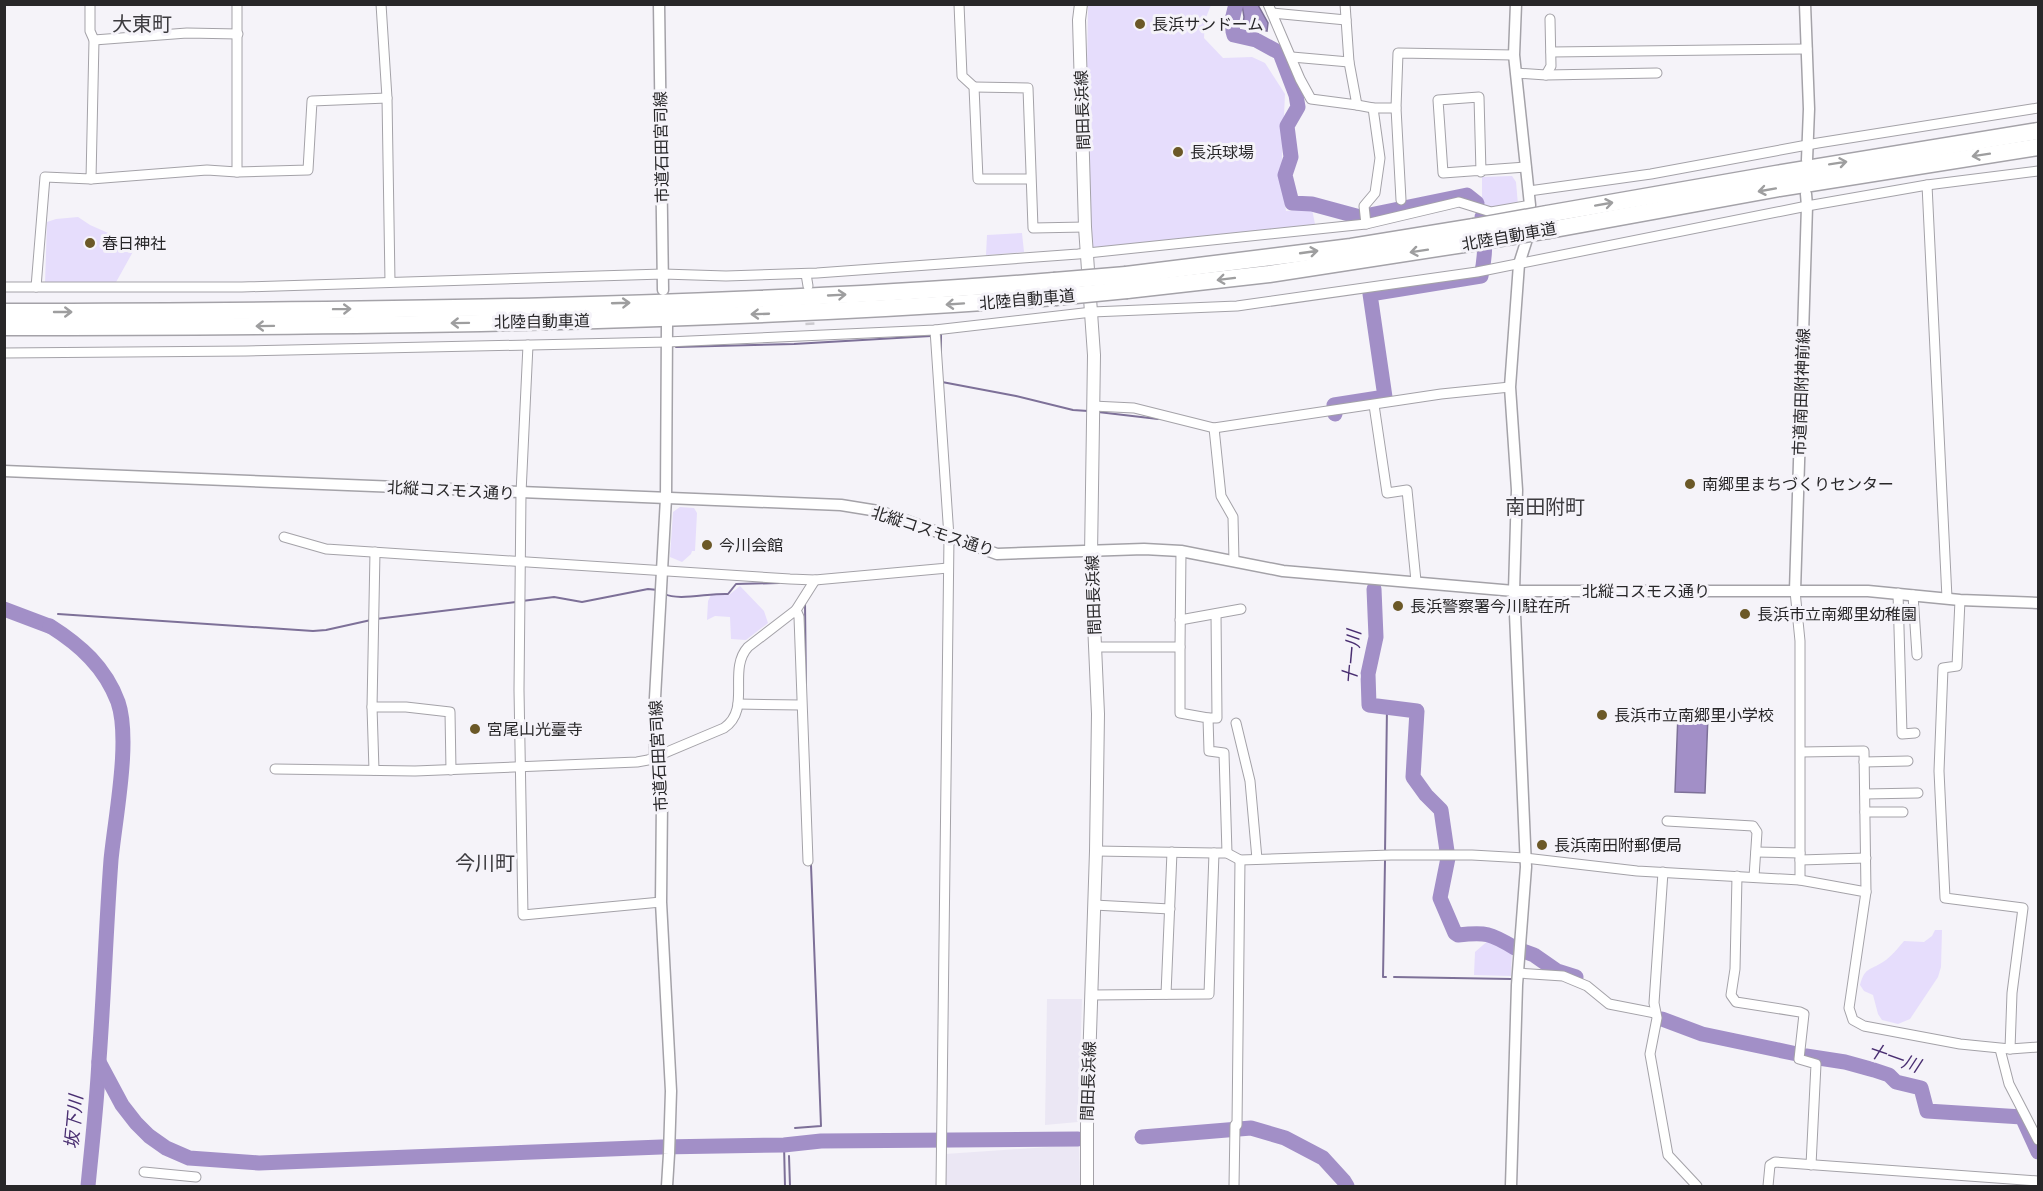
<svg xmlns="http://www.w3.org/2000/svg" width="2043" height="1191" font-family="'Roboto Condensed','Noto Sans JP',sans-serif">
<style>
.built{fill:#ebe7f4}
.green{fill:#e6ddfc}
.water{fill:#a28fc7;stroke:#7d7098;stroke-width:1.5}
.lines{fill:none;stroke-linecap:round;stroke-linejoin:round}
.stream{stroke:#7d7098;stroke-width:2}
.river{stroke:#a28fc7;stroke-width:15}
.minor-tunnel{stroke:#cccacf;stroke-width:9;stroke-dasharray:9 4.5;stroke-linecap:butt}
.minor-casing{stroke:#a4a2a8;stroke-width:11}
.tertiary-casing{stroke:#a4a2a8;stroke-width:13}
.secondary-casing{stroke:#a4a2a8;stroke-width:14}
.motorway-casing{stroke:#a4a2a8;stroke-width:19}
.minor{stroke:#fff;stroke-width:9}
.tertiary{stroke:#fff;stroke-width:10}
.secondary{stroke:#fff;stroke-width:12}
.motorway{stroke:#fff;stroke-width:16}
.motorway-bridge-casing{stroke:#a4a2a8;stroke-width:19;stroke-linecap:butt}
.motorway-bridge{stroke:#fff;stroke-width:16}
.oneway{stroke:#9e9e9f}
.poi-dot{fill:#6b5827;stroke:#f5f3f9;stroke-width:2}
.labels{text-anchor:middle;stroke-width:6;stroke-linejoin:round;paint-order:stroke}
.poi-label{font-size:16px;fill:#282729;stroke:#f5f3f9;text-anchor:start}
.street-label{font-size:16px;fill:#282729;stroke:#f5f3f9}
.water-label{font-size:18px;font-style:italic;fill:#492e71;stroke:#f5f3f9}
.quarter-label{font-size:20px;fill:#3c3b3f;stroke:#f5f3f9}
</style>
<rect width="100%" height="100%" fill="#f5f3f9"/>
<g class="built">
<polygon points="1047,999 1082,999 1078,1122 1045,1125"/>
<polygon points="1079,1145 1080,1186 945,1186 945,1154"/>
</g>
<g class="green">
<polygon points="1088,5 1211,5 1205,20 1204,38 1223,58 1252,57 1265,63 1285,94 1281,179 1286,211 1312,209 1316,229 1092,256 1087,71"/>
<polygon points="1512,176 1516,182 1518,205 1482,208 1482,177"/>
<polygon points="78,217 90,225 131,243 135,248 115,284 45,284 47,222 56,219"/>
<polygon points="1022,233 1024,252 986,255 987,235"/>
<polygon points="680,507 694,508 697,513 695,551 692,551 691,554 682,562 670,557 673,512"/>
<polygon points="740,586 764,611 768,623 746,640 731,639 730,617 715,616 707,620 708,601 711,595 729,595"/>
<path d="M1935,930H1942L1941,967L1938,977L1910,1019L1898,1024L1882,1020L1878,1014L1873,995L1864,991L1860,985C1865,967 1869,971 1883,962C1891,957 1898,948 1904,941L1924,942L1932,936Z"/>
<polygon points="1490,939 1512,951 1511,976 1474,975 1475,952"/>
</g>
<g class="water">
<polygon points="1242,5 1258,5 1268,23 1267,31 1243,25 1244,17"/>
<polygon points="1678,714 1708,715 1705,793 1675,792"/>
</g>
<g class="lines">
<g class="stream">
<polyline points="937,335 941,335 941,356"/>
<polyline points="676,347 794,344 931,336"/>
<polyline points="942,382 1016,396 1073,410 1088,411"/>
<polyline points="1098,412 1158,419"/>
<path d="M665,594C677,601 710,593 728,594L736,584L779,583"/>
<polyline points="522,601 554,597 582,602 648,589 658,590"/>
<polyline points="805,603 806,690"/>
<polyline points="58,614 313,631 326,630 371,620"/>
<polyline points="376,619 516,602"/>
<polyline points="49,626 52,623"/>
<polyline points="1385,853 1387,707"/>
<polyline points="1385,861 1383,977 1386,977"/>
<polyline points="1394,977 1511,979"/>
<polyline points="795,1128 821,1126 811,865"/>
<polyline points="784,1145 785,1186"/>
<polyline points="789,1156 790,1186"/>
</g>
<g class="river">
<polyline points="1236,4 1231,24 1234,35 1256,40 1280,53 1296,95 1298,107 1287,126 1291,157 1285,175 1292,203 1312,204 1360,217 1467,195 1477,203"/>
<path d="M1335,414L1334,405L1385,397L1370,294L1481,276C1486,255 1486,238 1482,217"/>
<path d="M1374,589L1376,637L1368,674L1369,705L1417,711L1413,777L1426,795L1441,810L1448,858L1440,898L1455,933L1458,935C1486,932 1490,933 1515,948"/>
<polyline points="4,609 49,626"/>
<path d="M50,626C80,645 105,667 118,702C131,740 115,818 111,860C106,927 104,993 99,1060C97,1102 92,1144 88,1186"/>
<polyline points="1523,951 1534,955 1557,971 1576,977"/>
<polyline points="1662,1019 1702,1034 1797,1054"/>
<polyline points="1806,1056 1845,1062 1874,1070 1889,1075 1896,1082 1921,1088 1927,1111 2022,1117 2038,1152"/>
<polyline points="99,1062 122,1105 136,1123 149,1136 166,1148 189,1158 259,1163 661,1147 784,1145 821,1141 1078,1139"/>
<polyline points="1142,1137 1251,1128 1285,1138 1323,1158 1344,1181 1347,1186"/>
</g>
<polyline class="minor-tunnel" points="809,309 810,325"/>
<defs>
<g id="minor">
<polyline points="237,4 237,172"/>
<polyline points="381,4 387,98 390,282"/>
<polyline points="959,4 962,76 974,87 978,179 1030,179"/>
<polyline points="1268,4 1300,79 1311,99 1357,105 1349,62 1345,4"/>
<polyline points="1272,13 1346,20"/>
<polyline points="94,40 187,33 238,34"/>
<polyline points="1551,52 1807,49"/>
<polyline points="1292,57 1349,62"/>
<polyline points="1516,73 1546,75 1657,73"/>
<polyline points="1546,75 1551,66 1550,19"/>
<polyline points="974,87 1028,88 1033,228 1085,227"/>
<polyline points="1357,105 1373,108 1396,108"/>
<polyline points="1481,172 1479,97 1438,100 1443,173 1526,167"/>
<polyline points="91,179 207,170 237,172 308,170 312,101 387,98"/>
<polyline points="1927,185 1947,598"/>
<polyline points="1529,191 1651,174 1818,143 2038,108"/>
<polyline points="1401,200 1396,108 1398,53 1514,55"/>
<polyline points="1366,224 1364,206 1375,193 1380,158 1373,108"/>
<polyline points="806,274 808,286"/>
<polyline points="4,287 242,287 663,274 726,276 817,273 1078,254 1366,224 1459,202 1491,212 1530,205"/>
<polyline points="36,287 45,177 91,179 94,40 90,31 90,4"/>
<polyline points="935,330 949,537 941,1186"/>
<polyline points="528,345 521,493 519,690 523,915 661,902"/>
<polyline points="4,353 246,351 667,342 935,330 1092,312 1237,306 1477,272 1807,206 1927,185 2038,171"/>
<polyline points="1374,405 1387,493 1407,490 1416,581"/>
<polyline points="1093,406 1134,408 1214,428 1441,394 1510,387"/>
<polyline points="1214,428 1221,496 1233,517 1234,561"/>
<polyline points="284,537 326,549 790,579 815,580 948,568"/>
<polyline points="1795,591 1800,641 1800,880"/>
<polyline points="1898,593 1902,734 1915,733"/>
<polyline points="1913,595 1917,655"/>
<polyline points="796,610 799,617 808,861"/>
<polyline points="1180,620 1241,609"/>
<polyline points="1095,647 1180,647 1180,713 1208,718 1209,751 1224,753 1227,853"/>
<polyline points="1180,647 1181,551"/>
<polyline points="738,704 801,705"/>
<polyline points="372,707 406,707 450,712 451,770"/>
<polyline points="1208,718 1217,718 1216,614"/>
<polyline points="1236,723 1250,781 1257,859"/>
<polyline points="1801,752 1864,751 1866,892"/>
<polyline points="1864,762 1908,761"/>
<path d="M275,769L415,771L637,762L648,760L724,728C752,709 727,670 748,647L796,610L815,580"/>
<polyline points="374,770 372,707 375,552"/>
<polyline points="1865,794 1918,793"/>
<polyline points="1865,812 1903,812"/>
<polyline points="1667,821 1753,826 1757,832 1754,877"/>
<polyline points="1096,851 1214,853"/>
<polyline points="1756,852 1800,853"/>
<polyline points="1800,860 1866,858"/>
<polyline points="1663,872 1654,1003 1657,1018 1650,1054 1668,1155 1697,1186"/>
<polyline points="1737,876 1735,969 1731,995 1736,1002 1800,1012 1804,1014 1799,1059 1816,1064 1811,1165"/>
<polyline points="1094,905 1170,909"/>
<polyline points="1518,973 1563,976 1587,986 1609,1004 1655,1013"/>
<polyline points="1166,994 1172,852"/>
<polyline points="1091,995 1209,994 1214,853 1227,853 1240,860 1391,855 1472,855 1525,858 1637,871 1800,880 1866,892 1849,1008 1853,1020 1864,1026 1960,1044 2010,1049 2012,993 2023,908 1945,898 1939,771 1943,668 1957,666 1960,600"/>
<polyline points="2000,1049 2009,1084 2038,1140"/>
<polyline points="2010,1049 2038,1047"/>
<polyline points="1237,1125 1240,860"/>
<polyline points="144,1172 196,1177"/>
<polyline points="1234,1186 1235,1125"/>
<polyline points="1768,1186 1770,1165 1775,1162 2038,1181"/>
</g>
<g id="tertiary">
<polyline points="659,4 663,290"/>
<polyline points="1805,4 1809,109 1807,160"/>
<polyline points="4,471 841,505 878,511 902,519 997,554 1144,549 1181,551 1283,571 1514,591 1868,591 1960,600 2038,603"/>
<polyline points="1795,591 1807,206 1806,194"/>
<polyline points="667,1186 669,1154 671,1091 661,902 662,801 655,757 655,698 666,498 667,325"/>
<polyline points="1511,1186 1517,985 1526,867 1514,591 1517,490 1510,387 1519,264 1527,239 1530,205 1514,55 1516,4"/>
</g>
<polyline id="secondary" points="1081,4 1079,20 1085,227 1094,355 1091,555 1098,714 1096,851 1087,1125 1087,1186"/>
<g id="motorway">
<polyline points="1547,214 1776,174 2038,131"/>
<polyline points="1549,230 1779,188 2038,147"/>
<polyline points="1126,275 1351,247 1474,227"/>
<polyline points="1127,290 1269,274 1477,242"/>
<path d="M4,312C354,311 705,309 1054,281"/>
<path d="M4,327C355,327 705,323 1055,297"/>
</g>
</defs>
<use href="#minor" class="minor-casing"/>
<use href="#tertiary" class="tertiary-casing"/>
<use href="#secondary" class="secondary-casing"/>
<use href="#motorway" class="motorway-casing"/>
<use href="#minor" class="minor"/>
<use href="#tertiary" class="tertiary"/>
<use href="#secondary" class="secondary"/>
<use href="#motorway" class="motorway"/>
<defs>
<g id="motorway-bridge">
<polyline points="1474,227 1547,214"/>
<polyline points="1477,242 1549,230"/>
<polyline points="1054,281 1126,275"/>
<polyline points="1055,297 1127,290"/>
</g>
</defs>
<use href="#motorway-bridge" class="motorway-bridge-casing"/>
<use href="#motorway-bridge" class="motorway-bridge"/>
</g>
<defs><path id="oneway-shaft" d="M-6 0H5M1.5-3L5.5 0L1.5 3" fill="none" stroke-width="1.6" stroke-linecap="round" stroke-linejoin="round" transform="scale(1.5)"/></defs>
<g class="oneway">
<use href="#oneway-shaft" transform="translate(1981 155) rotate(171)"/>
<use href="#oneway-shaft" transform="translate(1838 163) rotate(-9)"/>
<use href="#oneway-shaft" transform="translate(1767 190) rotate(170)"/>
<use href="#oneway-shaft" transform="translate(1604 204) rotate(-10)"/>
<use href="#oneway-shaft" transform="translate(1419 251) rotate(171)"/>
<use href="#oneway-shaft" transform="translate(1309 252) rotate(-8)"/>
<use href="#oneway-shaft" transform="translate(1226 279) rotate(173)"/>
<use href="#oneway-shaft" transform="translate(837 295) rotate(-3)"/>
<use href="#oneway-shaft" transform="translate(621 303) rotate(-2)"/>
<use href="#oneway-shaft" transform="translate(955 304) rotate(176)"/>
<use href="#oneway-shaft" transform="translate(342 309) rotate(-1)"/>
<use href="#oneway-shaft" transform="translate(63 312)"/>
<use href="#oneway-shaft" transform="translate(760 314) rotate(178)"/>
<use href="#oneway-shaft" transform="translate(460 323) rotate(179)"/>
<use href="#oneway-shaft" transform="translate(265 326) rotate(179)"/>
</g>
<g class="poi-dot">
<circle cx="1140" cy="24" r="6"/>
<circle cx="1178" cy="152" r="6"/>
<circle cx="90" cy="243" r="6"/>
<circle cx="1690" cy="484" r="6"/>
<circle cx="707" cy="545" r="6"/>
<circle cx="1398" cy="606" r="6"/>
<circle cx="1745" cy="614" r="6"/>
<circle cx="1602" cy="715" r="6"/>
<circle cx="475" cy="729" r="6"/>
<circle cx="1542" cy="845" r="6"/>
</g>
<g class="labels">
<g class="poi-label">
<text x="1152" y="30">長浜サンドーム</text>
<text x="1190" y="158">長浜球場</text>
<text x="102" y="249">春日神社</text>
<text x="1702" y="490">南郷里まちづくりセンター</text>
<text x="719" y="551">今川会館</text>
<text x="1410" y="612">長浜警察署今川駐在所</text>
<text x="1757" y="620">長浜市立南郷里幼稚園</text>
<text x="1614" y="721">長浜市立南郷里小学校</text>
<text x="487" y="735">宮尾山光臺寺</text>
<text x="1554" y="851">長浜南田附郵便局</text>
</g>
<g class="street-label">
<text transform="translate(1082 110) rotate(-92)" y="6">間田長浜線</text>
<text transform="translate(661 147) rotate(-91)" y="6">市道石田宮司線</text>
<text transform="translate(1509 236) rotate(-10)" y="6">北陸自動車道</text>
<text transform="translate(1027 299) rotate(-5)" y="6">北陸自動車道</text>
<text transform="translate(542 321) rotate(-1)" y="6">北陸自動車道</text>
<text transform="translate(1801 392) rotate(-88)" y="6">市道南田附神前線</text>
<text transform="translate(451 490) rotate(3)" y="6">北縦コスモス通り</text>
<text transform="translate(933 531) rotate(18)" y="6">北縦コスモス通り</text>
<text x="1646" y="597">北縦コスモス通り</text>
<text transform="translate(1093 595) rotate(-92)" y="6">間田長浜線</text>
<text transform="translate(658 756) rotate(-93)" y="6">市道石田宮司線</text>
<text transform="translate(1088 1081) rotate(-88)" y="6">間田長浜線</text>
</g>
<g class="water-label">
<text transform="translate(1352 657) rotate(-85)" y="6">十一川</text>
<text transform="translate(1894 1058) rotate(19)" y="6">十一川</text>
<text transform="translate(74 1122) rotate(-85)" y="6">坂下川</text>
</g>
<g class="quarter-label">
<text x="142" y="31">大東町</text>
<text x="1545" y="514">南田附町</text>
<text x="485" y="870">今川町</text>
</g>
</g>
<rect width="2043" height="1191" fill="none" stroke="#282729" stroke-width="12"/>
</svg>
